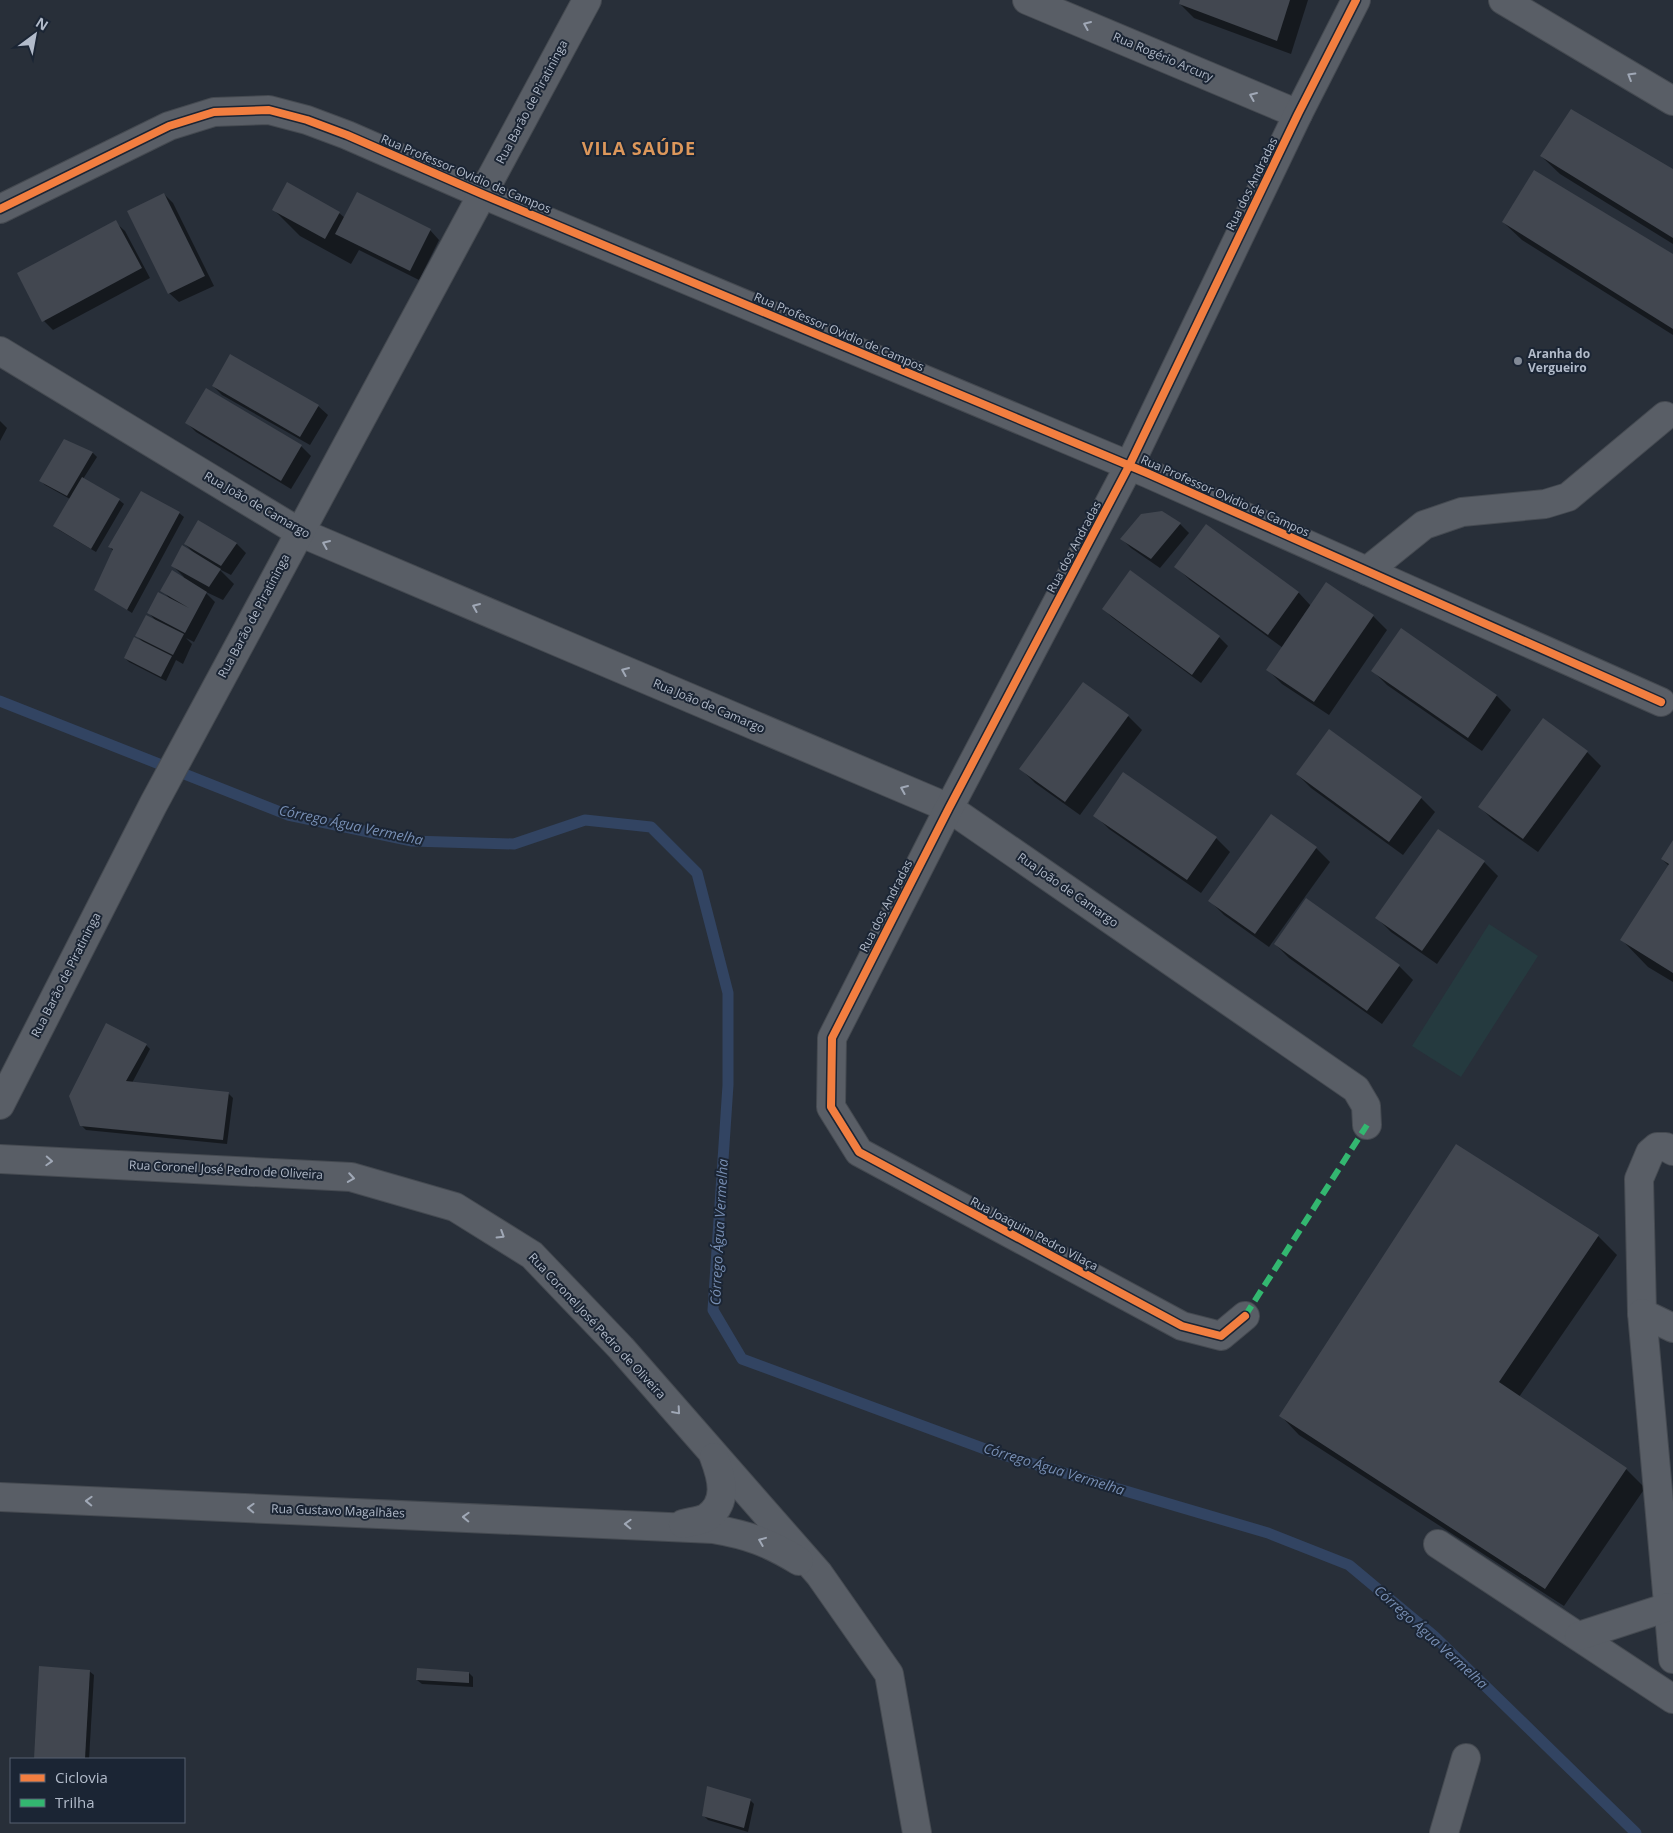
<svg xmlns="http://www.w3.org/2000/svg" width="1673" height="1833" font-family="'Open Sans',sans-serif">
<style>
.green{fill:#253a3f}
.shadow{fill:#0007}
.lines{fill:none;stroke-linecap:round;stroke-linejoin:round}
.stream{stroke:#324462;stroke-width:11}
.building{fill:#424750}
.minor-casing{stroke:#454a51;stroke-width:30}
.minor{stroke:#595e66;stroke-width:28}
.quiet{stroke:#33b770;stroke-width:6;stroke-dasharray:12 6;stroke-linecap:butt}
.cycleway-casing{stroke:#1b2534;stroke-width:11}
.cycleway{stroke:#f27e40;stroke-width:8}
.oneway{stroke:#a0a8b6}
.poi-dot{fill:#828a97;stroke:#1b2534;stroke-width:2}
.labels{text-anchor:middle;stroke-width:4;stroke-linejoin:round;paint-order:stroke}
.street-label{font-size:12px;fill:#b2bbca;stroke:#1b2534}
.poi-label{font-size:12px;font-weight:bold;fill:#b2bbca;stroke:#1b2534;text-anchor:start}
.water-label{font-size:14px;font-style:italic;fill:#788fb4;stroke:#1b2534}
.district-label{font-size:18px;font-weight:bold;letter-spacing:1px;fill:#dc975b;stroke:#1b2534}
</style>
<rect width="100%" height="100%" fill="#282f39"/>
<polygon class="green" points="1489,924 1538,956 1461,1077 1412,1046"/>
<g class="shadow">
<polygon points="1182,0 1308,0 1291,54 1194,18 1180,4"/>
<polygon points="1541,156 1673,170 1673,244 1560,174"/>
<polygon points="164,194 173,203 214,286 179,302 169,293"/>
<polygon points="274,210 339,213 345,218 430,230 439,240 419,280 359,250 351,264 300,236"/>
<polygon points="115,222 125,231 150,278 53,330 44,321"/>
<polygon points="1503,222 1673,256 1673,335 1522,240"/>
<polygon points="213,386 318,406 328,415 310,445 222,395"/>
<polygon points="206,390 301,446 311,456 291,489 196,432 187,423"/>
<polygon points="0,421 7,428 0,441"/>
<polygon points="64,441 93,453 97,457 83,479 119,500 124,504 96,552 59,530 54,526 70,499 45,485 41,481"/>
<polygon points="179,513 184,517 132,613 95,589 113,551 110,547"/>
<polygon points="198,522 237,544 246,553 231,575 219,569 234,584 223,600 204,591 215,602 194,642 186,638 192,644 183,664 176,660 166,681 129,662 125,658 143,642 136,635 156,621 149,613 170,599 162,590 184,577 173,566 194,553 185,544"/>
<polygon points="1180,524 1189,533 1160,568 1131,548 1122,539"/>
<polygon points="1206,526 1299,593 1311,606 1373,616 1387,630 1329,715 1282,684 1268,670 1283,648 1190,580 1176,567"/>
<polygon points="1103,609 1219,637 1228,646 1201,683 1113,618"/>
<polygon points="1401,630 1497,696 1511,710 1482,751 1387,685 1373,671"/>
<polygon points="1128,716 1142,730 1080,815 1035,783 1021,769"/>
<polygon points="1587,752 1601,766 1538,852 1493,820 1480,807"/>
<polygon points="1297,774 1421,798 1435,812 1403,855 1311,788"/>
<polygon points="1095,815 1216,838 1230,852 1201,893 1109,829"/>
<polygon points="1439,831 1484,862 1498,876 1437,964 1391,932 1377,918"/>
<polygon points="1673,842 1673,982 1648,967 1622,940 1669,866 1662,859"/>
<polygon points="1316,848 1330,862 1269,947 1224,915 1210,901"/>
<polygon points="1307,900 1399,966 1413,980 1382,1024 1289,958 1275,944"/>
<polygon points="146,1045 150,1049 132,1083 228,1093 233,1098 227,1144 86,1130 81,1125"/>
<polygon points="1598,1236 1617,1255 1519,1397 1626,1469 1645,1488 1564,1606 1299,1435 1281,1416"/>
<polygon points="40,1667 89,1671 94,1675 89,1759 36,1759"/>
<polygon points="469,1673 473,1677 473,1687 422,1684 417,1680"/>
<polygon points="750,1800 754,1804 748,1832 708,1820 704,1816"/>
</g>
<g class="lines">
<polyline class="stream" points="0,701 288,815 412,841 514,844 585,820 651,827 697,873 728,993 728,1085 713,1310 742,1359 993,1452 1268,1533 1349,1565 1434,1636 1636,1833"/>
</g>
<g class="building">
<polygon points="1180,0 1290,0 1277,41 1179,4"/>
<polygon points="1571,109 1673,169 1673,238 1540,156"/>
<polygon points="1534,170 1673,254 1673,329 1502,222"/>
<polygon points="287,182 340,212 325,239 272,210"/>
<polygon points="357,192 431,229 410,271 335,234"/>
<polygon points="164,193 205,276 168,294 127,211"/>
<polygon points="116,220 142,268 42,322 17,273"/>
<polygon points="230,354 319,405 300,437 212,386"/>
<polygon points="206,388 302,445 281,481 185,423"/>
<polygon points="64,439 93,452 67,496 39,481"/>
<polygon points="82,477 120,499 91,549 53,526"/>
<polygon points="141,491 180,512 127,610 94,590 113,549 108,547"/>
<polygon points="1162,511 1181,523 1151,559 1120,539 1141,514"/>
<polygon points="198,520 237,543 221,566 184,544"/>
<polygon points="1206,524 1299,592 1268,635 1174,567"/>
<polygon points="182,545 221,569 209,587 171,566"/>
<polygon points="172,570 207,592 185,633 147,613 158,592 189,608 160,591"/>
<polygon points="1130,570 1220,636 1192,675 1102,609"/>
<polygon points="1326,582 1374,615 1314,702 1266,670"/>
<polygon points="146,615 184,634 173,655 135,636"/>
<polygon points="1401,628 1497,695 1468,738 1371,671"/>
<polygon points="134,637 172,656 161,677 124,658"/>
<polygon points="1083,682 1129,715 1065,802 1019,769"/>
<polygon points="1543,718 1588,751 1523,839 1478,807"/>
<polygon points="1329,729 1422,797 1389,842 1296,774"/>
<polygon points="1123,772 1217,837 1187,880 1093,816"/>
<polygon points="1271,814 1317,847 1255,934 1208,901"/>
<polygon points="1438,829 1485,861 1422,951 1375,918"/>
<polygon points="1673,840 1673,973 1620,940 1669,864 1661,859"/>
<polygon points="1306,898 1400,965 1367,1011 1274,944"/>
<polygon points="106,1023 147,1044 126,1081 229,1092 223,1140 80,1126 69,1096"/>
<polygon points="1456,1144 1599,1235 1499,1382 1627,1468 1545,1589 1279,1416"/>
<polygon points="39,1666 90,1670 85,1759 34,1759"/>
<polygon points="417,1668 469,1672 469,1683 416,1680"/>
<polygon points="707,1786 751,1799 744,1828 702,1816"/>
</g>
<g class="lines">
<defs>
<g id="minor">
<polyline points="1027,0 1298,114"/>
<polyline points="1503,0 1673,101"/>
<polyline points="0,209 169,126 214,112 269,110 307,120 347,135 482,194 1147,473 1661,702"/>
<polyline points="0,351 299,532 949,808 1356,1089 1366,1106 1367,1125"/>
<polyline points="1367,571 1424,525 1462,512 1545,504 1568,497 1665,416"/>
<polyline points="0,1105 153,805 587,0"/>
<polyline points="0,1159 351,1177 455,1207 532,1255 621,1348 819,1574 889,1674 917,1833"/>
<polyline points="1642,1313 1639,1179 1650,1153 1657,1147 1666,1147 1673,1151"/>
<polyline points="1245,1316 1221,1336 1182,1326 859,1152 831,1107 832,1038 949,808 1129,466 1298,114 1356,0"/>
<polyline points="1673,1328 1642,1313 1673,1659"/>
<path d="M0,1497L713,1529C748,1535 768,1542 799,1561"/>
<path d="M683,1524C690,1522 700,1521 706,1518C729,1503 722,1478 714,1457"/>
<polyline points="1438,1544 1673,1699"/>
<polyline points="1579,1636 1668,1607"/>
<polyline points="1444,1833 1466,1758"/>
</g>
</defs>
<use href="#minor" class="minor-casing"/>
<use href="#minor" class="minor"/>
<polyline class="quiet" points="1245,1316 1367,1125"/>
<defs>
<g id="cycleway">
<polyline points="0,209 169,126 214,112 269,110 307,120 347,135 482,194 1147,473 1661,702"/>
<polyline points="1245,1316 1221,1336 1182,1326 859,1152 831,1107 832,1038 949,808 1129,466 1298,114 1356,0"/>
</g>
</defs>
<use href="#cycleway" class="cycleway-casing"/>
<use href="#cycleway" class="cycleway"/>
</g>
<defs><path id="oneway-chevron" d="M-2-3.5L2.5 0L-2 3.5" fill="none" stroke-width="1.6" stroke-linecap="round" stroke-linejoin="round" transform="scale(1.25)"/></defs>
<g class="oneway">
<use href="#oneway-chevron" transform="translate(1087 25) rotate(-157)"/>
<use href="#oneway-chevron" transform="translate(1631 76) rotate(-149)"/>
<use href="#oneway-chevron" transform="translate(1253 96) rotate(-157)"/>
<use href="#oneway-chevron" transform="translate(326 544) rotate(-157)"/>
<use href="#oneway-chevron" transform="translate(476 607) rotate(-157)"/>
<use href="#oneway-chevron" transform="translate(625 671) rotate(-157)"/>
<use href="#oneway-chevron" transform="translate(904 789) rotate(-157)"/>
<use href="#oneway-chevron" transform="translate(49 1161) rotate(3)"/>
<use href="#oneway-chevron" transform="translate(351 1178) rotate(9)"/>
<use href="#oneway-chevron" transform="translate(501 1235) rotate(32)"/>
<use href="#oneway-chevron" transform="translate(677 1411) rotate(49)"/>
<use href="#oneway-chevron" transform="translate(89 1501) rotate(-178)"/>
<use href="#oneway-chevron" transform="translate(251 1508) rotate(-178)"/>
<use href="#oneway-chevron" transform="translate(466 1517) rotate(-178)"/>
<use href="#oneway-chevron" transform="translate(628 1524) rotate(-178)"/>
<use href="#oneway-chevron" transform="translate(762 1541) rotate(-158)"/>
</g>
<circle class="poi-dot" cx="1518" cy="361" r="5"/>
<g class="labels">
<g class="street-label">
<text transform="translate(1163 57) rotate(23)" y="4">Rua Rogério Arcury</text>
<text transform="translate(532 102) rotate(-62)" y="4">Rua Barão de Piratininga</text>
<text transform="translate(466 174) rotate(23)" y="4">Rua Professor Ovidio de Campos</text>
<text transform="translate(1252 184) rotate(-64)" y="4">Rua dos Andradas</text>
<text transform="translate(839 332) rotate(23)" y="4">Rua Professor Ovidio de Campos</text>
<text transform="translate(1225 496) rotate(24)" y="4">Rua Professor Ovidio de Campos</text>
<text transform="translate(257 505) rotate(30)" y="4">Rua João de Camargo</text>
<text transform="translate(1074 547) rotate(-62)" y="4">Rua dos Andradas</text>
<text transform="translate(254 616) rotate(-62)" y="4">Rua Barão de Piratininga</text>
<text transform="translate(709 706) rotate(23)" y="4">Rua João de Camargo</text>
<text transform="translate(1068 890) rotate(35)" y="4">Rua João de Camargo</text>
<text transform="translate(886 906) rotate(-63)" y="4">Rua dos Andradas</text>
<text transform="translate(66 975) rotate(-63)" y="4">Rua Barão de Piratininga</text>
<text transform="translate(226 1170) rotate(3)" y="4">Rua Coronel José Pedro de Oliveira</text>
<text transform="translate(1034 1234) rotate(28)" y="4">Rua Joaquim Pedro Vilaça</text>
<text transform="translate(597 1326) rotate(47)" y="4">Rua Coronel José Pedro de Oliveira</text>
<text transform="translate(338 1511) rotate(2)" y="4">Rua Gustavo Magalhães</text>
</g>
<g class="poi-label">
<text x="1528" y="358">Aranha do<tspan x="1528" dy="14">Vergueiro</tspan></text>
</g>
<g class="water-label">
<text transform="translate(351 825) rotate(12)" y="5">Córrego Água Vermelha</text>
<text transform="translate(719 1232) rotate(-87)" y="5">Córrego Água Vermelha</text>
<text transform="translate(1054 1469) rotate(17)" y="5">Córrego Água Vermelha</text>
<text transform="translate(1431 1637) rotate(42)" y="5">Córrego Água Vermelha</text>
</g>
<g class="district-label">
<text x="639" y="155">VILA SAÚDE</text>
</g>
</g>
<rect x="10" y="1758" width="175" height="65" fill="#1b2534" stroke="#576170"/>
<rect x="20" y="1774" width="25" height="8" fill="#f27e40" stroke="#576170"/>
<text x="55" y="1783" font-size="15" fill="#b2bbca">Ciclovia</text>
<rect x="20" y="1799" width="25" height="8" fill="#33b770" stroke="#576170"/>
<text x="55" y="1808" font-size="15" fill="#b2bbca">Trilha</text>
<g transform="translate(35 35) rotate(32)" stroke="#1b2534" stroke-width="4" paint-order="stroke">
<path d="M0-4L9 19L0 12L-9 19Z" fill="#b2bbca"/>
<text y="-8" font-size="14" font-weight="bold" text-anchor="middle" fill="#b2bbca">N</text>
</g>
</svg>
